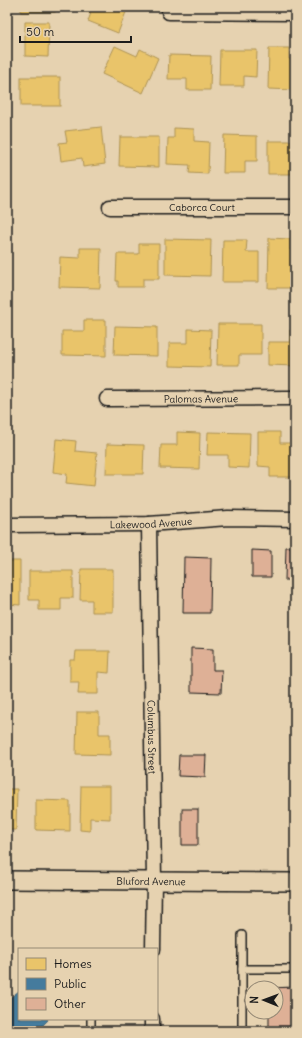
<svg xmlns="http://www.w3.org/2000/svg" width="302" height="1038" font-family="Delius,sans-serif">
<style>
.homes{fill:#e9c46a;stroke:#ac9253}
.public{fill:#457b9d;stroke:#395e76}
.building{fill:#deb096;stroke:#1c1c1c}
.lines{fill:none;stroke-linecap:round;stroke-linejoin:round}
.service-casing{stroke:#1c1c1c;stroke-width:10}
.minor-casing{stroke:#1c1c1c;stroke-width:17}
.tertiary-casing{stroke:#1c1c1c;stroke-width:20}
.service{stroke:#e6d2b0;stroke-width:7}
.minor{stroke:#e6d2b0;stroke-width:14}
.tertiary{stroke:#e6d2b0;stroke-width:17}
.labels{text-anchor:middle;stroke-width:4;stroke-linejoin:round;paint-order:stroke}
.street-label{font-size:10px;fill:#1c1c1c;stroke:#e6d2b0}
</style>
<rect width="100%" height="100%" fill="#e6d2b0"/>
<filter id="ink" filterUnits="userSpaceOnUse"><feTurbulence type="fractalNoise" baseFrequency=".025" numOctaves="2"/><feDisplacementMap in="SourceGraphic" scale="8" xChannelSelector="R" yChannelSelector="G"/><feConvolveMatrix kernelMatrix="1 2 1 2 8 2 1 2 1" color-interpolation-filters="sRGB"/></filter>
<g filter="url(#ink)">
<g class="homes">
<rect x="21" y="7" width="34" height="5"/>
<polygon points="90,7 116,7 116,8 126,12 118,33 88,21 91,13 87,12"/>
<polygon points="25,22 49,22 48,57 25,56"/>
<polygon points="115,46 137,56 140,49 158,58 143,93 102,74"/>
<polygon points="269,48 289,48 289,59 295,59 295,90 268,89"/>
<polygon points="220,50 257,50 256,77 244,76 244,86 219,86"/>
<polygon points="169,55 211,56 210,90 187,90 187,79 168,79"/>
<rect x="21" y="77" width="39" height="29"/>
<polygon points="101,127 105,164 83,167 82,158 61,161 59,143 67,142 65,131"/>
<polygon points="174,128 194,129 194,141 209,142 208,174 189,173 190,165 167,164 168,138 174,138"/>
<polygon points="224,135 257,136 257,161 245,161 245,173 223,173"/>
<polygon points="120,137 159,137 159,167 119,166"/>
<polygon points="268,141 292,141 292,151 295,151 295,174 268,174"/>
<polygon points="269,238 290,239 290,250 295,250 295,288 268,288"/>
<polygon points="165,239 211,240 210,276 165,275"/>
<polygon points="223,240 247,240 246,252 259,252 259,282 222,282"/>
<polygon points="139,244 159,244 159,279 143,279 143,287 118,287 118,281 116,281 117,254 139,254"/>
<polygon points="80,248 101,248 100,288 59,287 60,257 80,258"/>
<polygon points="84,320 106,320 106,356 62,355 62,331 84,331"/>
<polygon points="218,324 261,324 261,355 239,355 239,365 217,365"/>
<polygon points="115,326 157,327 157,356 114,355"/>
<polygon points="188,329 211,330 210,367 169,366 169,343 188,343"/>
<polygon points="290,330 295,330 295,366 268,365 268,342 290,342"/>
<polygon points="177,432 200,433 199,469 160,468 161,445 177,445"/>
<polygon points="208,432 250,433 249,468 228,467 228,455 207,455"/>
<polygon points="258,432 280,432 280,443 295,443 295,477 270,477 270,467 258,466"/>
<polygon points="56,439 76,441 75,451 97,453 94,486 66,483 67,474 53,472"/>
<polygon points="107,444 144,445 143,474 106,474"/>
<polygon points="7,561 20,561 20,605 7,604"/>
<polygon points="81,569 113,569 113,612 92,612 92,600 80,600"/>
<polygon points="29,571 73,571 73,598 61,598 61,610 39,610 39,600 29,600"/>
<polygon points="76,651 110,651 109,673 98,672 98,694 78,694 79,682 70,682 70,660 75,660"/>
<polygon points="77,712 99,712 99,734 110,734 110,755 76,754"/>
<polygon points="81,786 110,786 110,819 90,818 90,831 80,830"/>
<polygon points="7,789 17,789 16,830 7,830"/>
<polygon points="36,800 70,801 70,831 36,830"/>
</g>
<polygon class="public" points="19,991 19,1019 47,1019 48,1020 40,1028 43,1031 7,1031 7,995 10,998"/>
<g class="building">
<polygon points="286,547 295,547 295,580 285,580"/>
<polygon points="252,550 271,551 271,577 252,577"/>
<polygon points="184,557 211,558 210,613 183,613"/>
<polygon points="191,648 213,649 213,670 222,670 221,693 191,692"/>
<polygon points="179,755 206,755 205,777 178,776"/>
<rect x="182" y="809" width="16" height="36"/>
<polygon points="295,987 295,1031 269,1031 269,1012 276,1012 276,988 269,988"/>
</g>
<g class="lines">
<defs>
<g id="service">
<polyline points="242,935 242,969"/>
<polyline points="91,1019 91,1031"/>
<polyline points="242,1031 242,969 295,969"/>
</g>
<g id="minor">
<polyline points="169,12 295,13"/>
<path id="s1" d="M110,207H295"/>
<path id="s2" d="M107,399L295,398"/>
<path id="s3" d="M149,524L154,881L153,949"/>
<path id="s4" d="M7,525L149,524L228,518L295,519"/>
<polyline points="152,1031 152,1019"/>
</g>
<g id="tertiary">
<path id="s5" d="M7,880L295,882"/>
</g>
</defs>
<use href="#service" class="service-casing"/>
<use href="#minor" class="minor-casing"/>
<use href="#tertiary" class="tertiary-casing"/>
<use href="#service" class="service"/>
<use href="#minor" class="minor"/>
<use href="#tertiary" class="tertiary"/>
</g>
</g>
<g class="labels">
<g class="street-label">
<text dy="4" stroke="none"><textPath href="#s1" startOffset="92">Caborca Court</textPath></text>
<text dy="4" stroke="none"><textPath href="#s2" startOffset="94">Palomas Avenue</textPath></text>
<text dy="4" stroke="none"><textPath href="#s4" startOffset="144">Lakewood Avenue</textPath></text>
<text dy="4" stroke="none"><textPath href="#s3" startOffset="213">Columbus Street</textPath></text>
<text dy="4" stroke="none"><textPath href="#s5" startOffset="144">Bluford Avenue</textPath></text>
</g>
</g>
<rect width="302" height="1038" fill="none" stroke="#e6d2b0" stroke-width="24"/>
<rect x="12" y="12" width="278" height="1014" fill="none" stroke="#1c1c1c" stroke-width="1.5" filter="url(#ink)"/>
<rect x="18" y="948" width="140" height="72" fill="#e6d2b0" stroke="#958975"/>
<rect x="26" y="958" width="20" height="12" fill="#e9c46a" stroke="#958975"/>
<text x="54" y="968" font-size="12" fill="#1c1c1c">Homes</text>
<rect x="26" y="978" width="20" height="12" fill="#457b9d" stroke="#958975"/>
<text x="54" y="988" font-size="12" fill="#1c1c1c">Public</text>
<rect x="26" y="998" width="20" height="12" fill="#deb096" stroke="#958975"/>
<text x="54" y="1008" font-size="12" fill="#1c1c1c">Other</text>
<g transform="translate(264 1000) rotate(271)"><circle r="19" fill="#e6d2b0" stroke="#958975"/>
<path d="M0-3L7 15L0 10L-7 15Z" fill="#1c1c1c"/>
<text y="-6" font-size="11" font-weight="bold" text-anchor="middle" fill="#1c1c1c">N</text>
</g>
<path d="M20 36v6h111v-6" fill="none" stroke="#1c1c1c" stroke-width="2"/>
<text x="26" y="36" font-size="12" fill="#1c1c1c" stroke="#e6d2b0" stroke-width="3" paint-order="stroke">50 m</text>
</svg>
